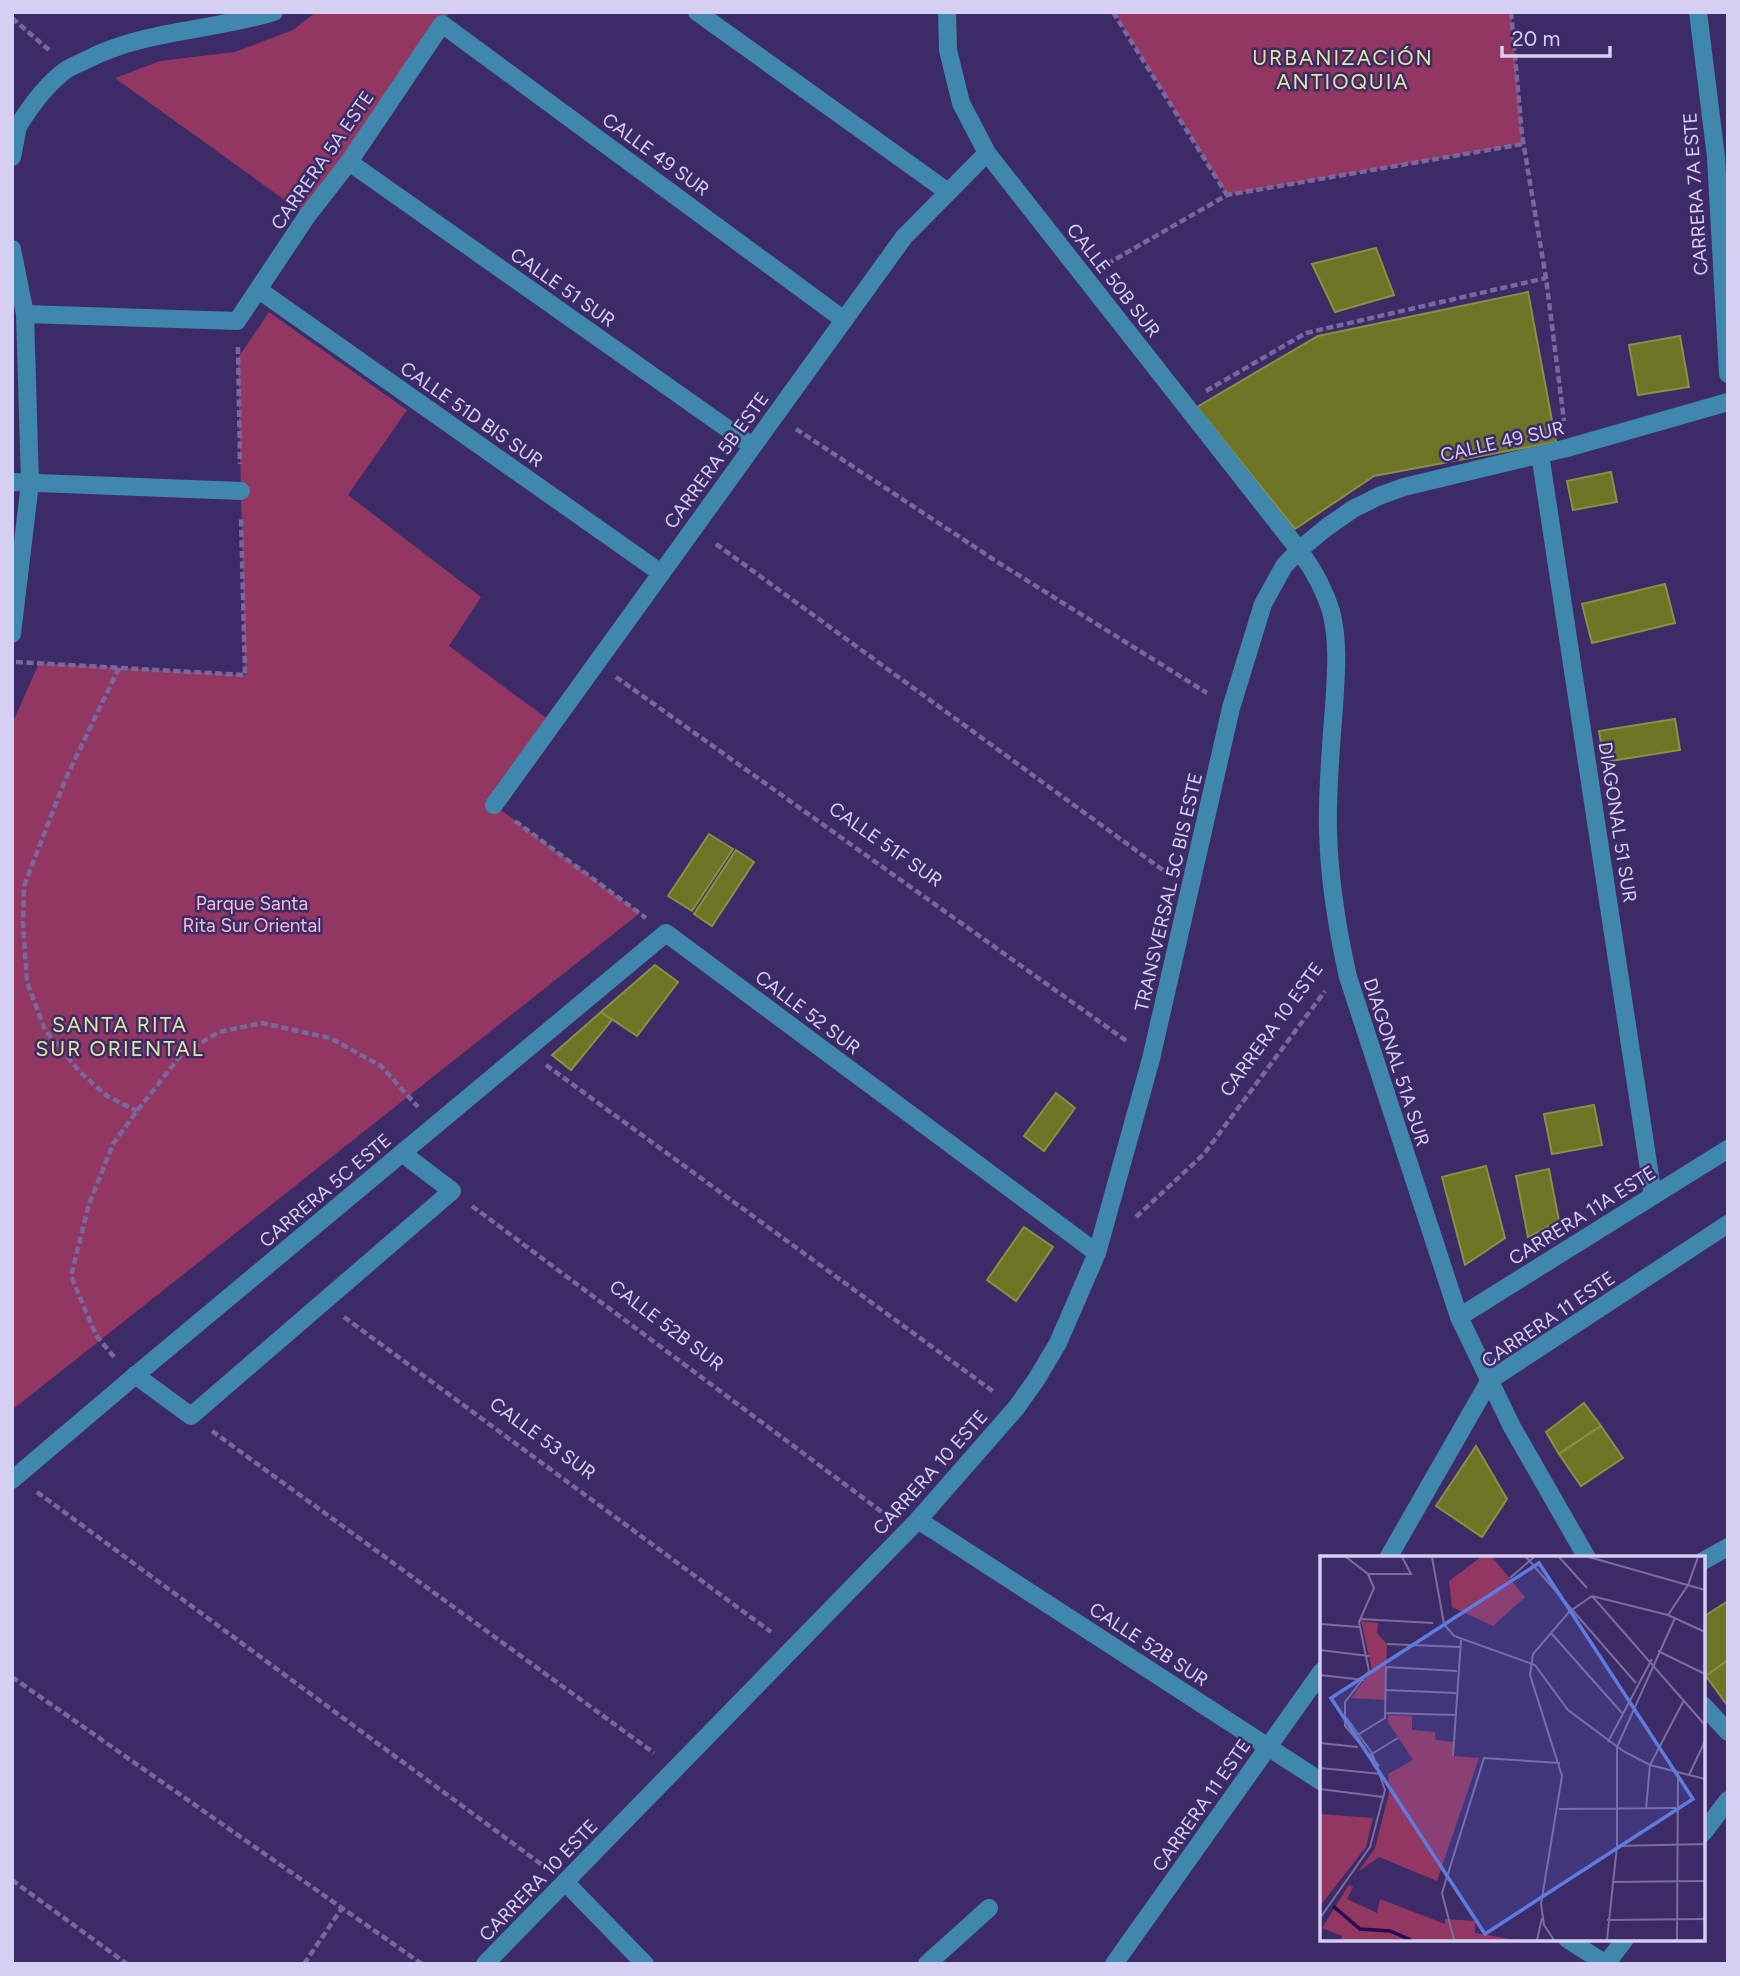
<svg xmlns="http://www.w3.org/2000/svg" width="1740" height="1976" font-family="Figtree,sans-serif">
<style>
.green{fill:#923662}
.building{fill:#6d7424;stroke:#899043;stroke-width:2}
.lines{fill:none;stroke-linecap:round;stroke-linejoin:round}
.path{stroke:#77699d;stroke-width:4.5;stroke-dasharray:7 3.5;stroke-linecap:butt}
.minor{stroke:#4087ad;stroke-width:18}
.labels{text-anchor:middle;stroke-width:5;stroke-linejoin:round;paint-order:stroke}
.street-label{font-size:19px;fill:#d6cff4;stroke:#3d2b68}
.park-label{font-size:19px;fill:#f5bdd2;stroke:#3d2b68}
.neighbourhood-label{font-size:21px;letter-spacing:2px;fill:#dfe89a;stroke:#3d2b68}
.inset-river{fill:none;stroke:#260b50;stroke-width:3.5}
.inset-road{fill:none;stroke:#7a6da0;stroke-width:2}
.view{fill:#5e7be2;fill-opacity:0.15;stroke:#5e7be2;stroke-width:3.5}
.inset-edge{fill:none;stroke:#d6cff4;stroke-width:3.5}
</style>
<rect width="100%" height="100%" fill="#3d2b68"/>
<g class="green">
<polygon points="316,12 450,12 307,216 115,78 160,61 235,52 293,30"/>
<polygon points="1114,12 1511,12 1523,144 1227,195"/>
<polygon points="269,312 407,410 348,495 481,597 449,646 553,723 494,805 640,913 12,1410 12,724 39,663 245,675 238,358"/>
</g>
<g class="building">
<polygon points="1376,248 1394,295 1335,312 1312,264"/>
<polygon points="1528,292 1556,442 1374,476 1295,529 1197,407 1318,336"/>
<polygon points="1680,336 1689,387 1638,395 1629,345"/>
<polygon points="1611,472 1617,502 1573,510 1567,481"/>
<polygon points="1665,584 1675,623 1592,643 1582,604"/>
<polygon points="1675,719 1680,750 1604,762 1599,731"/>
<polygon points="709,834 733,849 692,911 668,896"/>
<polygon points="736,850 754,862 712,926 694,914"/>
<polygon points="655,965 678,982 637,1036 601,1012"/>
<polygon points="601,1012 612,1020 571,1070 552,1055"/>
<polygon points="1056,1093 1075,1108 1044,1151 1024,1136"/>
<polygon points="1594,1105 1602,1145 1552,1154 1544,1114"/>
<polygon points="1486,1166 1505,1238 1465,1265 1442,1177"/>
<polygon points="1549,1169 1559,1221 1528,1237 1516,1176"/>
<polygon points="1024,1227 1053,1247 1016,1301 987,1280"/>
<polygon points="1584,1403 1601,1426 1559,1454 1546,1432"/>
<polygon points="1601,1426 1623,1458 1581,1486 1559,1454"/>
<polygon points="1476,1446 1507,1499 1482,1537 1436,1506"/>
<polygon points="1728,1601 1728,1660 1706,1676 1703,1672 1703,1617"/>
<polygon points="1728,1660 1728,1705 1727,1705 1706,1676"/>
</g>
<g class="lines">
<g class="path">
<polyline points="1113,12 1227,195"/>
<polyline points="1511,12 1522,135 1546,278 1564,421"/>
<polyline points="12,18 49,50"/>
<polyline points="1107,264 1227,195 1523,144"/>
<polyline points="238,347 240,464"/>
<polyline points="1206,391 1306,333 1546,278"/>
<polyline points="796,429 999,563 1207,693"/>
<polyline points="716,544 1167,873"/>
<polyline points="16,662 245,675 241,518"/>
<polyline points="119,668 65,780 24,886 23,922 27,982 45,1030 80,1072 107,1096 137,1111"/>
<polyline points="616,677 1128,1042"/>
<polyline points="515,821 646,918"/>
<polyline points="546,1065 994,1392"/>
<polyline points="472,1206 886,1515"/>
<polyline points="1136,1217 1204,1154 1325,991"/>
<polyline points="344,1317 771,1632"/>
<polyline points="114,1357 96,1335 71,1276 89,1204 113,1144 137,1111 181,1055 219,1032 262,1023 330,1038 381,1066 418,1107"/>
<polyline points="212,1431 654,1753"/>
<polyline points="37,1492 545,1867"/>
<polyline points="12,1677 422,1964"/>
<polyline points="12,1880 127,1964"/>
<polyline points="304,1964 342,1908"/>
</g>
<g class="minor">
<polyline points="697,12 948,192"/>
<path d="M947,12L948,50L961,103L987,153L1299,550C1313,569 1324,588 1331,611C1339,642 1336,675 1334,707C1331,747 1327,788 1328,829C1329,880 1337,928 1348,977L1459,1317L1512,1427L1587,1558"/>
<polyline points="1698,12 1716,157 1728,374"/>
<path d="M12,136C26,113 41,90 62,73C69,67 78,64 86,60C144,30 212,31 274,12"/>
<polyline points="12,157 18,126"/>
<polyline points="349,162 752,446"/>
<polyline points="12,249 25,314 30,483 12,634"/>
<polyline points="259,290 661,573"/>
<polyline points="25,314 237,321 307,216 349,162 442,24 844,320"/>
<polyline points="1540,454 1653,1196"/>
<polyline points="12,482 241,491"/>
<polyline points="494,805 904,237 987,153"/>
<polyline points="1459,1317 1728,1149"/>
<polyline points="135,1375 191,1416 452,1191 402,1153"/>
<polyline points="12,1480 131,1379 666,933 1097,1253"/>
<polyline points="918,1520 1322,1782"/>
<polyline points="1388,1558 1490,1380 1728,1224"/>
<polyline points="1703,1561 1728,1547"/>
<polyline points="1703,1705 1728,1732"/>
<polyline points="1703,1833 1728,1800"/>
<polyline points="565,1882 645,1964"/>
<polyline points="1567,1939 1606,1964"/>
<polyline points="485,1964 918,1520 1016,1408 1036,1380 1058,1343 1097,1253 1151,1059 1231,708 1263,604 1284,566 1299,550 1327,527 1353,509 1379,496 1404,487 1567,448 1728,402"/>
<polyline points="927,1964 989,1908"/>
<polyline points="1114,1964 1322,1671"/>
<polyline points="1606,1964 1625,1939"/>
</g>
</g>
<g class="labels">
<g class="street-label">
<text transform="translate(656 154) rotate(36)" y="7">CALLE 49 SUR</text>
<text transform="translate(322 160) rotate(-55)" y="7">CARRERA 5A ESTE</text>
<text transform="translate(1695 194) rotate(-94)" y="7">CARRERA 7A ESTE</text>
<text transform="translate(1114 280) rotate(52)" y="7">CALLE 50B SUR</text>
<text transform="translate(563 287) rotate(35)" y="7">CALLE 51 SUR</text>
<text transform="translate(472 414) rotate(35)" y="7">CALLE 51D BIS SUR</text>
<text transform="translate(1502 441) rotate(-13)" y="7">CALLE 49 SUR</text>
<text transform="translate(716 460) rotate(-54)" y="7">CARRERA 5B ESTE</text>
<text transform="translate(1618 822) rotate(81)" y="7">DIAGONAL 51 SUR</text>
<text transform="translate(886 844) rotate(35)" y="7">CALLE 51F SUR</text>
<text transform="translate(1168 892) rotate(-77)" y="7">TRANSVERSAL 5C BIS ESTE</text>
<text transform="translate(808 1012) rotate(37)" y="7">CALLE 52 SUR</text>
<text transform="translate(1271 1029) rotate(-54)" y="7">CARRERA 10 ESTE</text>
<text transform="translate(1397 1062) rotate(72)" y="7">DIAGONAL 51A SUR</text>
<text transform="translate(325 1190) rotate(-40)" y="7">CARRERA 5C ESTE</text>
<text transform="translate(1582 1215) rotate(-32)" y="7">CARRERA 11A ESTE</text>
<text transform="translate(1548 1319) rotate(-34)" y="7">CARRERA 11 ESTE</text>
<text transform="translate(667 1325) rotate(37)" y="7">CALLE 52B SUR</text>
<text transform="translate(543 1438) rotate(36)" y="7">CALLE 53 SUR</text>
<text transform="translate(930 1472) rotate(-48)" y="7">CARRERA 10 ESTE</text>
<text transform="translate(1149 1644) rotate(33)" y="7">CALLE 52B SUR</text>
<text transform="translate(1201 1805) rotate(-55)" y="7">CARRERA 11 ESTE</text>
<text transform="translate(538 1880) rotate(-46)" y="7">CARRERA 10 ESTE</text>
</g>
<g class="park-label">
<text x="252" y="910">Parque Santa<tspan x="252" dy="22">Rita Sur Oriental</tspan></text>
</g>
<g class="neighbourhood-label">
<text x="1343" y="65">URBANIZACIÓN<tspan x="1343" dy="24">ANTIOQUIA</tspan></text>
<text x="120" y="1032">SANTA RITA<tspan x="120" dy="24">SUR ORIENTAL</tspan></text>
</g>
</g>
<g transform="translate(1320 1556)">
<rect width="385" height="385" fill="#3d2b68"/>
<path d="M161,1H172L205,41L173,70L132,51L129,25ZM41,65L58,67L57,77L67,88L65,144L31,142L52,114ZM68,159L92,160V174L115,176L116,184L134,186L133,200L159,202L117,325L59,301L38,316L55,292L69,237L68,218L93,204L68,166ZM0,258L53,262L46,291L0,350ZM29,329L33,331L27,343L57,357L60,343L125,368V363L155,365V377L196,384H21L22,380L2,372Z" fill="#923662"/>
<path class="inset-river" d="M13,350L40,373L70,375L91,384"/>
<path class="inset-road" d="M26,1L48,18L54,32L39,66L49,115L25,146V170L59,210M112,1L124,68L134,80L215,109L248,154L303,195L330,209L385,223M206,1L316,127M239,1L267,32M269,1L385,34M48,18H91L82,1M190,22L214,1M272,40L385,169M348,59L368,29L378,1M40,63L113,67M0,68L39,71M231,77L302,157M67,88L140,91M0,94L49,100M338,95L385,118M0,119L44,124M66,134L136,137M65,157L135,159M39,178L65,162L66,111L137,115M288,186L332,103M0,187L38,191M50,199L78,182M133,200L141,84M0,212L62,218M369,219L385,185M0,233L63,241M239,253L356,252M326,253L330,209L364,144M297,290L385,288M292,326L385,325M0,362L50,291L65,234L52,197L25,160M287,364L385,363M134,384L122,337L164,202L240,207M217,384L222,362M234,384L224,369L221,348L242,220L210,119L213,98L249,56L272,40L348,59L385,76M287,384L297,290V191L355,62M357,384L358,216"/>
<path class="view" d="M219,7L373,243L165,378L11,142Z"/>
<rect width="385" height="385" class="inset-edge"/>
</g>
<rect width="1740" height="1976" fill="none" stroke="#d6cff4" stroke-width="28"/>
<path d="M1502 46v10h108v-10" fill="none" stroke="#d6cff4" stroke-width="3.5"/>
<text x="1512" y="46" font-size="21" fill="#d6cff4" stroke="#3d2b68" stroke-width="5" paint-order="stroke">20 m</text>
</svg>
